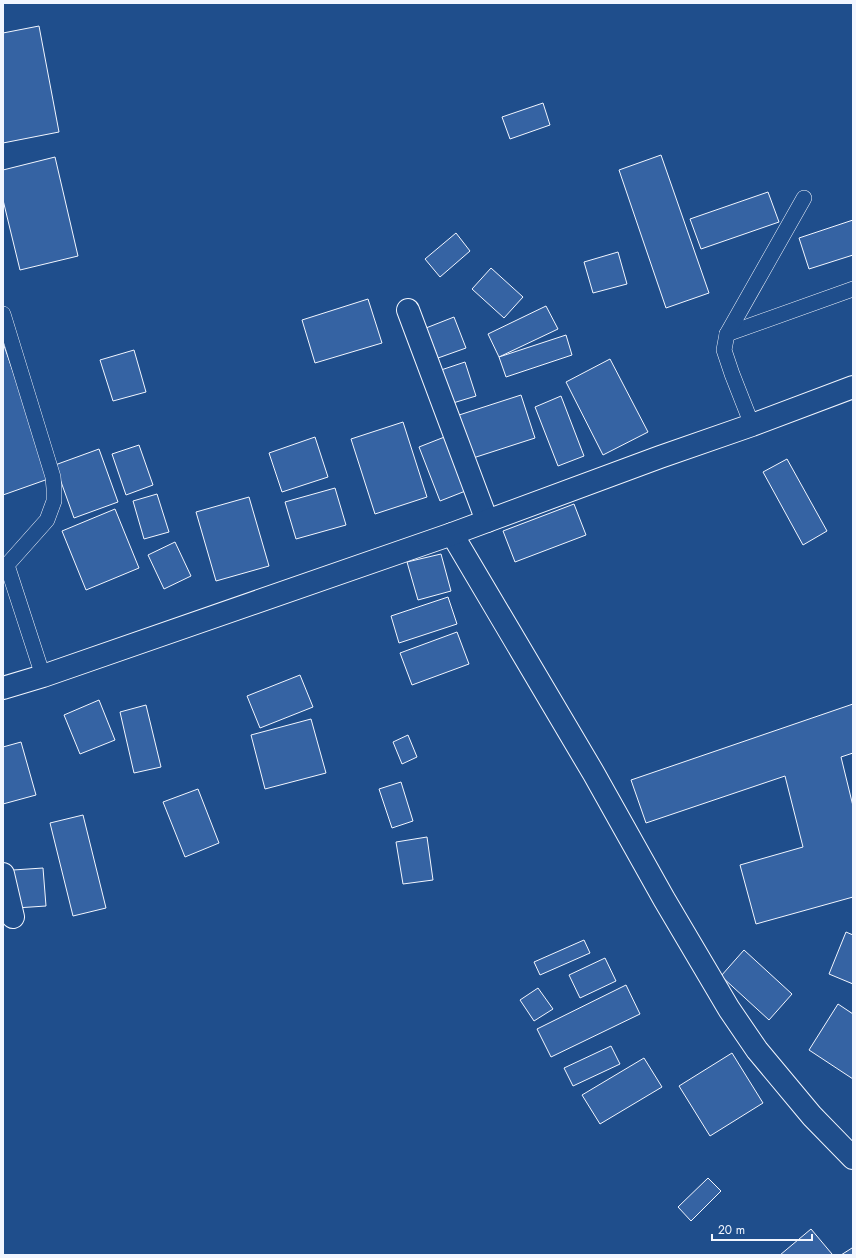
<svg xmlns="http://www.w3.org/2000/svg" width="856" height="1258" font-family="Jost,sans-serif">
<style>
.building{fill:#3563a3;stroke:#f2f6ff}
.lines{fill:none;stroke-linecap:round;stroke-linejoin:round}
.service-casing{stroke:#f2f6ff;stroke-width:16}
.minor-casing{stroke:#f2f6ff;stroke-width:24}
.tertiary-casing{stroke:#f2f6ff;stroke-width:24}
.service{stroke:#1f4e8c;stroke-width:15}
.minor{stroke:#1f4e8c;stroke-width:22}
.tertiary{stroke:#1f4e8c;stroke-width:22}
</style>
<rect width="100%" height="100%" fill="#1f4e8c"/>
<g class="building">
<polygon points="39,26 59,132 3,143 3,33"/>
<polygon points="543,103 550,125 510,139 502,117"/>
<polygon points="661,155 709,293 666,308 619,170"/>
<polygon points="55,157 78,256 20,270 3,200 3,170"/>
<polygon points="768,192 779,222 701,249 690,219"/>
<polygon points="853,220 853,255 809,269 799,238"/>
<polygon points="456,233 470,251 440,277 425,259"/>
<polygon points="618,252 627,284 593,293 584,262"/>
<polygon points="491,268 523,297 504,318 472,289"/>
<polygon points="368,299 382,343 315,363 302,320"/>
<polygon points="546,306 558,329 499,357 488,334"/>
<polygon points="454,317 466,348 438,358 426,328"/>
<polygon points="566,335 572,355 506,377 499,357"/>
<polygon points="3,343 51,478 3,495"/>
<polygon points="134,350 146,392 113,401 100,360"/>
<polygon points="610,359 648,432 603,455 566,382"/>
<polygon points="465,362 476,396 453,403 441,370"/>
<polygon points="521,395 535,438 470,459 456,416"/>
<polygon points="561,396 584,456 558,466 535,407"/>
<polygon points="403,422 427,497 375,514 351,439"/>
<polygon points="447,436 468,490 440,501 419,447"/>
<polygon points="315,437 328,477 282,492 269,453"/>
<polygon points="139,445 153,485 126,495 112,454"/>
<polygon points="99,449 118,502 74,518 55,465"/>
<polygon points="787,459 827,531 803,545 763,472"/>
<polygon points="335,488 346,525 296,539 285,502"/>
<polygon points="157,494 169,532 144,539 133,501"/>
<polygon points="249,497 269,566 216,581 196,512"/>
<polygon points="574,504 586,535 515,562 503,531"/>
<polygon points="115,509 139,568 86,590 62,531"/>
<polygon points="175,542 191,576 164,589 148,555"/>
<polygon points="441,554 451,591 418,600 407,562"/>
<polygon points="448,597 457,624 399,643 391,616"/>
<polygon points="457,632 469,664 412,685 400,653"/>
<polygon points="300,675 313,707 260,728 247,696"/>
<polygon points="99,700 115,740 80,754 64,715"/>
<polygon points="853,704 853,753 841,757 853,806 853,897 756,924 740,865 803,847 785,776 646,823 631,780"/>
<polygon points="146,705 161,767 134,773 120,712"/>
<polygon points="311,719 326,773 265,789 251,735"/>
<polygon points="408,735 417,757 402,764 393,742"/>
<polygon points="21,742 36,795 3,804 3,747"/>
<polygon points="401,782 413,821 392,828 379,789"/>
<polygon points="198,789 219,843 185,857 163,802"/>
<polygon points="83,815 106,908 73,916 50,823"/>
<polygon points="427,837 433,880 403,884 396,842"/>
<polygon points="43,868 46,906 16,908 13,870"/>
<polygon points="846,932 853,935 853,984 829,974"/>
<polygon points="584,940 590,953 540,975 534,962"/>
<polygon points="744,950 792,994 769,1020 721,976"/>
<polygon points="605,958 616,981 580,998 569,975"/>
<polygon points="626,985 640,1014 551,1057 537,1029"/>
<polygon points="538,988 553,1009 534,1021 520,1000"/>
<polygon points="838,1004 853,1014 853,1079 809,1050"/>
<polygon points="611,1046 620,1064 573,1086 564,1068"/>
<polygon points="732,1053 763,1103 710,1136 679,1086"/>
<polygon points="644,1058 662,1087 600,1124 582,1095"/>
<polygon points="708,1178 721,1191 691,1221 678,1207"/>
<polygon points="811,1229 832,1254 830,1255 780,1255"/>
<polygon points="852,1248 853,1249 853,1255 841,1255"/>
</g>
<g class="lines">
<defs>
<g id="service">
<polyline points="3,314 53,477 54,488 54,501 47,520 7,565 43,676"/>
<polyline points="727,334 853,289"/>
<polyline points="752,425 732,374 724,350 727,334 804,198"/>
</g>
<g id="minor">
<polyline points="408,310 487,521"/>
<polyline points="452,534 594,774 664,899 729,1009 757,1050 812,1116 853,1158"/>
<polyline points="3,874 13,917"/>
</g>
<polyline id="tertiary" points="3,688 43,676 452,534 660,457 752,425 853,387"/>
</defs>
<use href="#service" class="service-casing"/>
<use href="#minor" class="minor-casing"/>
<use href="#tertiary" class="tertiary-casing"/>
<use href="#service" class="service"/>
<use href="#minor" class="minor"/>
<use href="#tertiary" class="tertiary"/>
</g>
<rect width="856" height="1258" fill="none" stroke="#f2f6ff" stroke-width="8"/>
<path d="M712 1234v6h100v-6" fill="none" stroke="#f2f6ff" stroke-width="2"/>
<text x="718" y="1234" font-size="12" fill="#f2f6ff" stroke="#1f4e8c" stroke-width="3" paint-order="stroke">20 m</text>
</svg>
